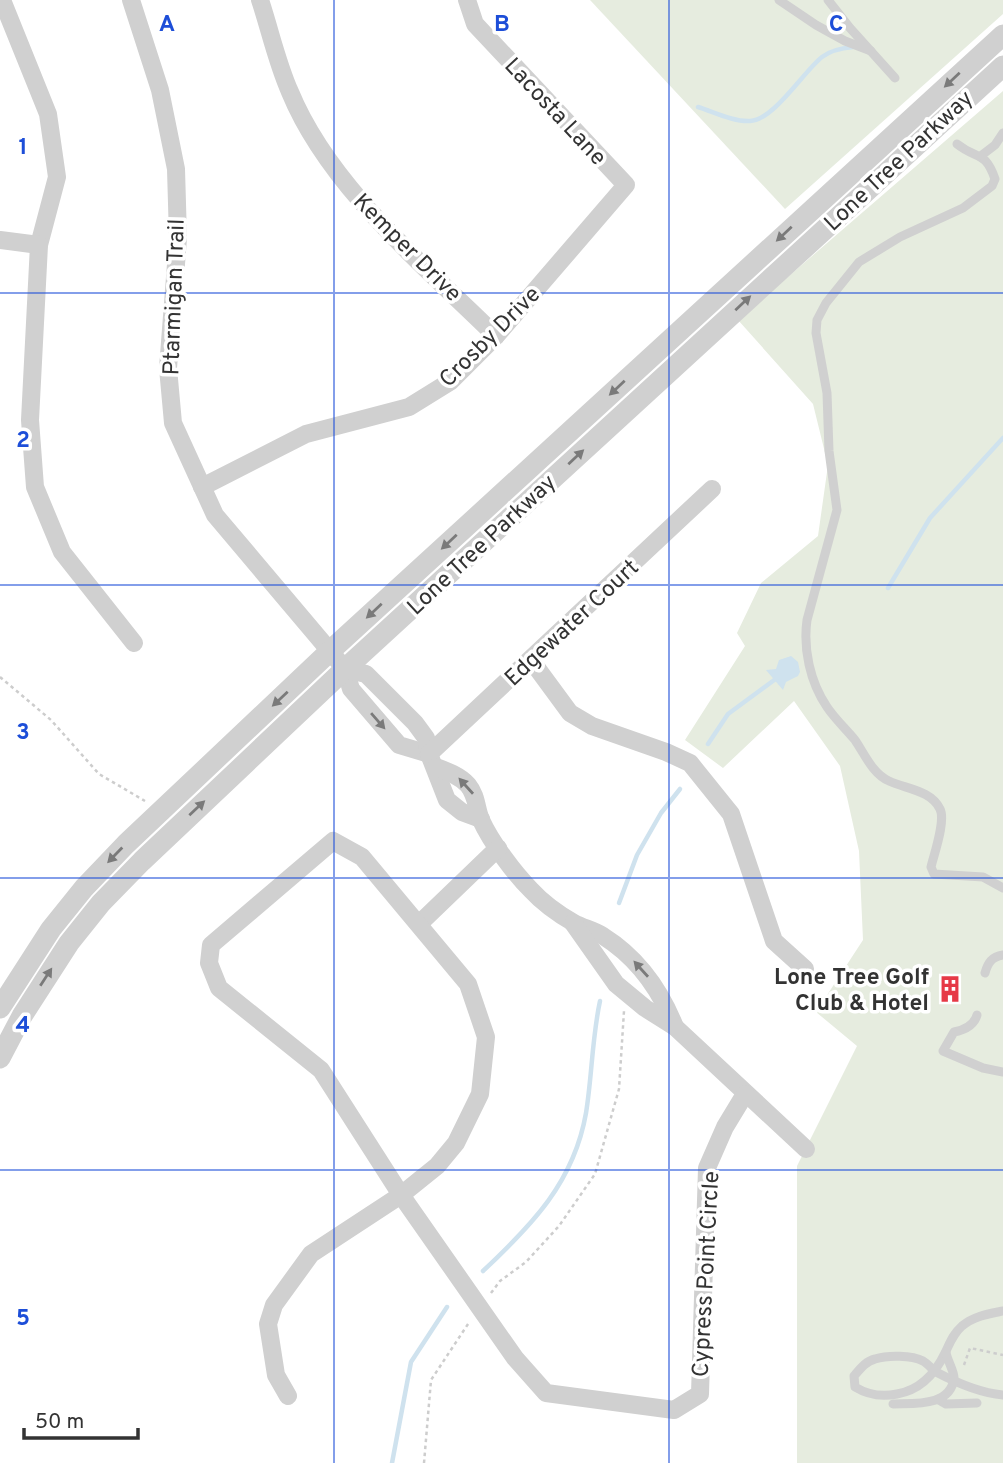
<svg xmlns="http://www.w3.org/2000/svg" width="1003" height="1463" font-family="Overpass,sans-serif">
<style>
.grass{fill:#e6ecdf}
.water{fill:#cfe2ee}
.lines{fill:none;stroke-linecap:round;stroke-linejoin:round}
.stream{stroke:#cfe2ee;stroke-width:4.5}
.path{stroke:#cdcdcd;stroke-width:2.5;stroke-dasharray:3.5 3.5;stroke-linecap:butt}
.service{stroke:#d0d0d0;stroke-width:9}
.minor{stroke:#d0d0d0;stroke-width:18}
.tertiary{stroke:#d0d0d0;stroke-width:21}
.oneway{fill:#7a7a7a}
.grid{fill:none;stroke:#1d4ed8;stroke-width:2;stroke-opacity:0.55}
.labels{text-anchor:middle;stroke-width:7;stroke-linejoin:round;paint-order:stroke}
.street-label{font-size:23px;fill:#333;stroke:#fff}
.poi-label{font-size:23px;font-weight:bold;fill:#333;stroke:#fff;text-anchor:end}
.grid-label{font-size:23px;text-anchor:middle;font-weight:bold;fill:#1d4ed8;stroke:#fff;stroke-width:7;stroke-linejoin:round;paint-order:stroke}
</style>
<rect width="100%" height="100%" fill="#fff"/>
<g class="grass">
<polygon points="590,0 1003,0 1003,14 785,209"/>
<polygon points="1003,91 1003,1463 797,1463 797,1166 857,1046 816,1012 863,940 859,851 840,766 794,701 723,768 685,740 745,646 737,633 761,583 818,536 828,465 813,404 738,320"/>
</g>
<polygon class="water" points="791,656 798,662 800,672 798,676 786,682 783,690 766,670 776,669 779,660"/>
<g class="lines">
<g class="stream">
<path d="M698,107C714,112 734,122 750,121C774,120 804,71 822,57C831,50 842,48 853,47"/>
<polyline points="888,588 930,518 1003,438"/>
<polyline points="708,744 728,714 777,678"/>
<polyline points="619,903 637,855 661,813 680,789"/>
<path d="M483,1271C532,1225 574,1182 586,1113C592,1076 592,1038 600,1001"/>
<polyline points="392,1463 411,1362 447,1307"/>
</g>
<g class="path">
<polyline points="0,677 51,720 99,774 145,801"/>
<polyline points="491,1293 500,1281 526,1262 559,1226 595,1174 619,1089 624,1011"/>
<polyline points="964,1365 970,1348 1003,1355"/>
<polyline points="424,1463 431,1380 470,1321"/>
</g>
<g class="service">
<polyline points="779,0 816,25 845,41 871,51"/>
<polyline points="828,0 850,28 895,78"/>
<path d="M957,144C977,160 985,150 995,179L992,186L963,208L900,237L859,262L826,303L817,320L816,333L827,393L829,451L837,510L807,620C803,649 810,682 827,707C835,719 846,729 855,740C865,755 873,774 889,781C906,789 931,790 940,809C946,821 934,854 931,867L934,874L983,877L1003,888"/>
<polyline points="982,155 995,145 1003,133"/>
<path d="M985,973C988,962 992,957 1003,955"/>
<path d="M977,1015C974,1026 964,1030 954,1032L943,1051L983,1068L1003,1072"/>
<path d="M1003,1311C988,1314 974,1316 962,1326C953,1334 950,1343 945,1353C935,1374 920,1390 897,1394C882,1397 868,1395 855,1387L854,1376C860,1369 866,1361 875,1359C887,1355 912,1355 923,1361C928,1364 932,1369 936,1372C957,1383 980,1393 1003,1395"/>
<polyline points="939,1400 946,1404 977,1403"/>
<path d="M893,1404C913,1403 951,1407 954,1378C954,1371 947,1360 946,1352"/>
</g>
<g class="minor">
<polyline points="2,0 48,114 57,177 39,245 30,420 35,487 62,552 134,643"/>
<polyline points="131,0 160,90 176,169 178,238 168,368 173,423 215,515 345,669 351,689 399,745 429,754"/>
<path d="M260,0C270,30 277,63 290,92C329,187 424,265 496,336"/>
<polyline points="0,240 39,245"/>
<polyline points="202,487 306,434 409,407 451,381 496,336 626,185 475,24 467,0"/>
<polyline points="531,660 570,713 592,726 666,752 690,763 731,814 774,941 805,969"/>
<polyline points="345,669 366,674 415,723 426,738 429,754 447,800 462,812 481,819"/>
<polyline points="429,754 712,489"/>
<path d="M436,767C447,771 460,776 468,785C477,796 476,808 481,820C491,842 514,873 531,890C542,902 560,915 574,923C583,928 594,930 603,936C638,958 660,989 675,1027"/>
<polyline points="573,923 616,984 645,1008 675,1027 806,1149"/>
<polyline points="419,924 498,848"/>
<polyline points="288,1396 276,1375 268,1324 274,1305 311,1254 401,1195 437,1166 456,1143 480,1094 486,1037 468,984 362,857 333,841 211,945 209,963 219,988 321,1070 401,1195 515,1358 546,1393 674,1410 700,1394 707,1168 725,1127 745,1094"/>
</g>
<g class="tertiary">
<polyline points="0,1008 51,929 84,888 126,844 329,652 1003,35"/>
<polyline points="0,1058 22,1016 69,943 101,903 142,861 345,669 1003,66"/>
</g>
</g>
<defs><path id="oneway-solid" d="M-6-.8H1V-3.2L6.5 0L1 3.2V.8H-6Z" transform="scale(1.75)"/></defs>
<g class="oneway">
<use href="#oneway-solid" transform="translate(952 80) rotate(137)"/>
<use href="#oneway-solid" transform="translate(784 234) rotate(137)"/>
<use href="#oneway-solid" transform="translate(743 303) rotate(-43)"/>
<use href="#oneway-solid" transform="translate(617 388) rotate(137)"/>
<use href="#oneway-solid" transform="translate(576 457) rotate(-43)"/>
<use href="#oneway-solid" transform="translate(449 542) rotate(137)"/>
<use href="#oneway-solid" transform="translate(374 611) rotate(137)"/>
<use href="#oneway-solid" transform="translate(280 699) rotate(137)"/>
<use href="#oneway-solid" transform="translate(378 721) rotate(49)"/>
<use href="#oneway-solid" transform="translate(466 786) rotate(-132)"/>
<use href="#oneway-solid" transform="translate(197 808) rotate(-43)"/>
<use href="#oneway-solid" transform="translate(115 855) rotate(134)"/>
<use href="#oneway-solid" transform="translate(641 969) rotate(-132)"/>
<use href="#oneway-solid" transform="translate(46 977) rotate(-57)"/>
</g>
<path class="grid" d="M334,0V1463M669,0V1463M0,293H1003M0,585H1003M0,878H1003M0,1170H1003"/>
<defs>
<symbol id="building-bare" viewBox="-9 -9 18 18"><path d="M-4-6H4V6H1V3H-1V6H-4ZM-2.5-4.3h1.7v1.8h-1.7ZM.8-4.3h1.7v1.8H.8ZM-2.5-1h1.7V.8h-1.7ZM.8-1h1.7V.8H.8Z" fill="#e63946" stroke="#fff" stroke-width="2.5" paint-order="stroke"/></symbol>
</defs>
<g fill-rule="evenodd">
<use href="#building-bare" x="931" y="970" width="38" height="38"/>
</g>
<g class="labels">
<g class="street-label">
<text transform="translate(556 111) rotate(47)" y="8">Lacosta Lane</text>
<text transform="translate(898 160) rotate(-43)" y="8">Lone Tree Parkway</text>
<text transform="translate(408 247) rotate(45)" y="8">Kemper Drive</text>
<text transform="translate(173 297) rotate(-88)" y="8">Ptarmigan Trail</text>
<text transform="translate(489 336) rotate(-45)" y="8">Crosby Drive</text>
<text transform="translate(481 544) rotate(-43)" y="8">Lone Tree Parkway</text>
<text transform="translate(571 622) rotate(-43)" y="8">Edgewater Court</text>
<text transform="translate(705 1274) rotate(-87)" y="8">Cypress Point Circle</text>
</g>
<g class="poi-label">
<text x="929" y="984">Lone Tree Golf<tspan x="929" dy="26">Club &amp; Hotel</tspan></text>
</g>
</g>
<g class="grid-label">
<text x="167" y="31">A</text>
<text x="502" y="31">B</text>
<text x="836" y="31">C</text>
<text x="23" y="154">1</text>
<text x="23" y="447">2</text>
<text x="23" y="739">3</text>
<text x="23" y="1032">4</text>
<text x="23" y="1325">5</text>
</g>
<path d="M24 1428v10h114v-10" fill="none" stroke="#333333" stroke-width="3.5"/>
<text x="35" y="1428" font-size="21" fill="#333333" stroke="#ffffff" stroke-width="5" paint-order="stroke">50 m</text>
</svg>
